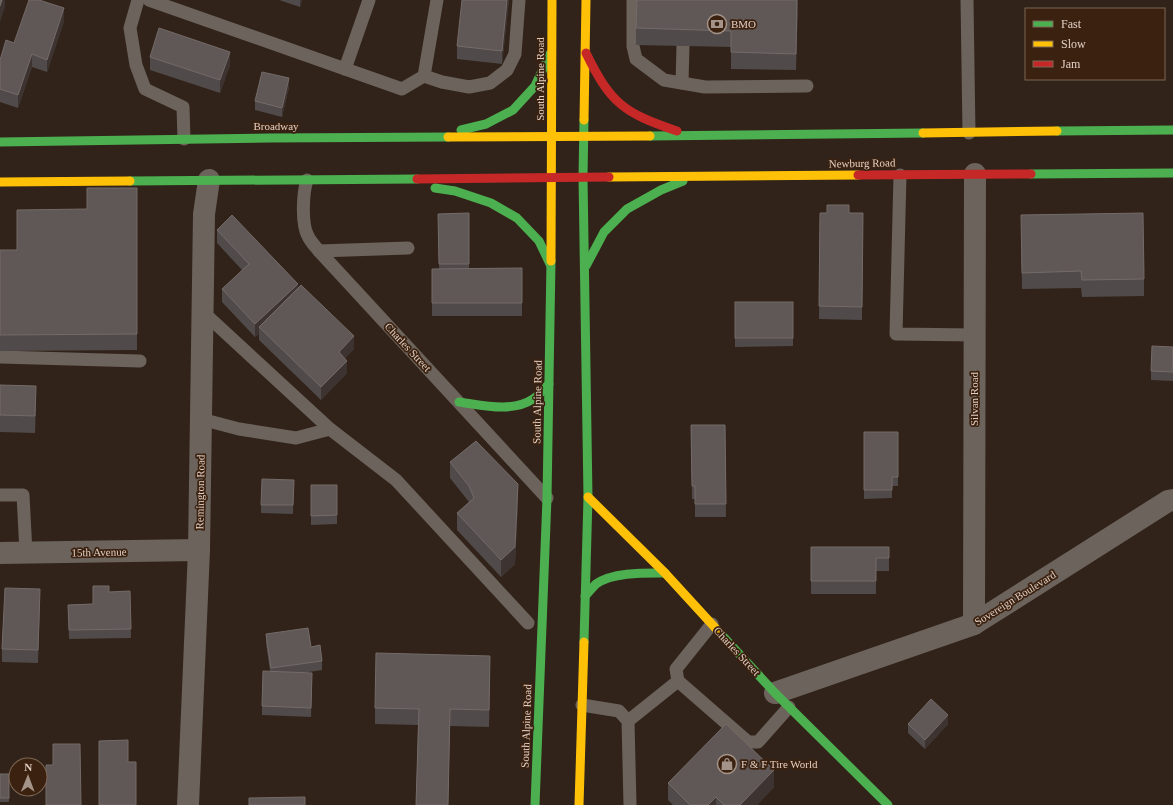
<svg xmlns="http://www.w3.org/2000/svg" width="1173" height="805" font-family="Georgia,serif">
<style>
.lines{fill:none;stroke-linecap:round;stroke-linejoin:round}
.lane{stroke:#6c635c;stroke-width:13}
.street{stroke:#6c635c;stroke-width:22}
.fast{stroke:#4caf50;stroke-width:9}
.slow{stroke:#ffc107;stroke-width:9}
.jam{stroke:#c62828;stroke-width:9}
.wall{fill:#504a4a}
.shaded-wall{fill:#3d3431}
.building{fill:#605857;stroke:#746b68}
.labels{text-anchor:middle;stroke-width:3.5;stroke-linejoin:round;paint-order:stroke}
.poi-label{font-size:11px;fill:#e1cfc4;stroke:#3b210f;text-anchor:start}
.street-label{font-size:11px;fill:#e1cfc4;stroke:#3b210f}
</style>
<rect width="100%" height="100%" fill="#312319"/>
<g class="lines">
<g class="lane">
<polyline points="138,0 130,28 136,65 145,89 183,107 184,139"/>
<polyline points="149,0 402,89 424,76 437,0"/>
<polyline points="633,0 633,46 636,59 664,80 705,87 807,86"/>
<polyline points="967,0 969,133"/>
<polyline points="345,69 369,0"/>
<polyline points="424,76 442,82 469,87 490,83 507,70 515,54 519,0"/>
<polyline points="682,83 683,46"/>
<polyline points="900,175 896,334 975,335"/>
<path d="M307,180C303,192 301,224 308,236C310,241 315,246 319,251L547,498"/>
<polyline points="319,251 408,248"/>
<polyline points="203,312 330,429 396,480 528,623"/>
<polyline points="0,357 140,361"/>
<polyline points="201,419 239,429 296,438 330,429"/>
<polyline points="0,495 23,495 26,553"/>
<polyline points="712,624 676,669 678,681 748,742 758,742 789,707"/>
<polyline points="582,705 619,711 628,721 630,805"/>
<polyline points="628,721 678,681"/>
</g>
<g class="street">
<polyline points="0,553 199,550"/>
<polyline points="974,624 975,174"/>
<polyline points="775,693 974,624 1168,501 1173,500"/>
<polyline points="188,805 199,550 204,214 209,180"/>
</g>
<g class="fast">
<polyline points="461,130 486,124 513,110 535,86 550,54"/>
<polyline points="1057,131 1173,130"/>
<polyline points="650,136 923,133"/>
<polyline points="0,142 270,138 448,137"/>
<polyline points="1031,174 1173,173"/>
<polyline points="130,181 417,179"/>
<polyline points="435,188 455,191 491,203 517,218 539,241 550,264"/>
<polyline points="586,266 604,232 627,209 661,190 683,181"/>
<path d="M459,402C482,405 512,413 533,399C539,395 544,389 549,384"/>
<path d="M585,596C589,592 592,588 596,584C613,572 645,573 665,573"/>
<polyline points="719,632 775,693 888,805"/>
<polyline points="584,642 588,497 583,177 584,120"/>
<polyline points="535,805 547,498 551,261"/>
</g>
<g class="slow">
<polyline points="584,120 586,0"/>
<polyline points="923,133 1057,131"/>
<polyline points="448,137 650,136"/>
<polyline points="609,177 858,175"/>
<polyline points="0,182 130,181"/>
<polyline points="551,261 552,0"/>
<polyline points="588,497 665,573 719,632"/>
<polyline points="579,805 584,642"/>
</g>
<g class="jam">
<path d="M586,53C611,104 624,113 677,131"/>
<polyline points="858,175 1031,174"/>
<polyline points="417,179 609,177"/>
</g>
</g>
<g class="wall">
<polygon points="279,0 302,0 300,7"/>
<polygon points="509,0 502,64 457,59 457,46"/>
<polygon points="798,0 796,70 731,69 731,47 636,45 636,28"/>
<polygon points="64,21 47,72 32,67 18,108 0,102 0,60 14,43"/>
<polygon points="150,57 230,65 220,93 150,70"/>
<polygon points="289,87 282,117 255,110 255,101"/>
<polygon points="137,188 137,350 0,351 0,250 17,250 87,209"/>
<polygon points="469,213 469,268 522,268 522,316 432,316 432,269 439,269 438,214"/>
<polygon points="820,213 863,213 862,320 819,319"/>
<polygon points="1021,215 1144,279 1144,296 1082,297 1081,288 1022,289"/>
<polygon points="217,230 298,288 354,349 345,358 347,373 321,400 259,340 259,334 255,337 222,302 222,289 242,270 217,243"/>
<polygon points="735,302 793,302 793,346 735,347"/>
<polygon points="1173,347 1173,381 1151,380 1151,371"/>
<polygon points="0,385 36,402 35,433 0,432"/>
<polygon points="691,425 725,425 726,517 695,517 695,499 692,499"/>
<polygon points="864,432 898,432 898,486 892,486 892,498 864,499"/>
<polygon points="450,462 518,500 515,564 501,577 457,530 457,513 469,502 450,478"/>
<polygon points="294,480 293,514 261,513 261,505"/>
<polygon points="311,485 337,485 337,524 311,525"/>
<polygon points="811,547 889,547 889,571 876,571 876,594 811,594"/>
<polygon points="130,591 131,638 69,639 68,605 93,604 109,592"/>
<polygon points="40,602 38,663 2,662 2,649"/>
<polygon points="266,634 311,647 322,661 322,670 302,673 312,682 311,717 262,715 262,706 270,671 266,643"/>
<polygon points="490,673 489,727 450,726 448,805 416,805 418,725 375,724 375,708"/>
<polygon points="908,724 948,724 925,749 908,733"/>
<rect x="0" y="774" width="9" height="28"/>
<polygon points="668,783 774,787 757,805 673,805 668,800"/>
</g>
<g class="shaded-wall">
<polygon points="2,0 5,0 5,7 0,22 0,6"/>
<polygon points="300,0 302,0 300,7"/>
<polygon points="507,0 509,0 502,64 502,51"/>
<polygon points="797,0 798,0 796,70 796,54"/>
<polygon points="64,8 64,21 47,72 47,60"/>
<polygon points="230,52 230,65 220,93 220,80"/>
<polygon points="32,54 32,67 18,108 18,95"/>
<polygon points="289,78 289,87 282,117 282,108"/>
<polygon points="298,284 298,297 259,327 259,334 255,337 255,324"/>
<polygon points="354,336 354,349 339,365 339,352"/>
<polygon points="347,361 347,373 321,400 321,387"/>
<polygon points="36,386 36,402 35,433 35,416"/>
<polygon points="518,484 518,500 515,564 501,577 501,560"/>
<polygon points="40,589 40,602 38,663 38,650"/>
<polygon points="490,656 490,673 489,727 489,710"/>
<polygon points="948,715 948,724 925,749 925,740"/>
<polygon points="774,770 774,787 757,805 740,805"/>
<polygon points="716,797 716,805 708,805"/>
</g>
<g class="building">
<polygon points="0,0 2,0 0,6"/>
<polygon points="29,0 39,0 64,8 47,60 32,54 18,95 0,89 0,60 6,40 14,43"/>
<polygon points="462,0 507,0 502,51 457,46"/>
<polygon points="637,0 797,0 796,54 731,52 731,31 636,28"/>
<polygon points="159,28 230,52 220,80 150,57"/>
<polygon points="262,72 289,78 282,108 255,101"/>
<polygon points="87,188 137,188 137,334 0,335 0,250 17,250 17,210 87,209"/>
<polygon points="827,205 849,205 849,213 863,213 862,307 819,306 820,213 827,213"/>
<polygon points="469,213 469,264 439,264 438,214"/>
<polygon points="1143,213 1144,279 1082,280 1081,271 1022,273 1021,215"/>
<polygon points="232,215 298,284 255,324 222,289 249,264 217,230"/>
<polygon points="522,268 522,303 432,303 432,269"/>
<polygon points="301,285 354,336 339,352 347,361 321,387 259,327"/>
<rect x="735" y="302" width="58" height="36"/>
<polygon points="1152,346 1173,347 1173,372 1151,371"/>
<polygon points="0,385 36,386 35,416 0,415"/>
<polygon points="691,425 725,425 726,504 695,504 695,486 692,486"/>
<polygon points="864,432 898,432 898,477 892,477 892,490 864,490"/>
<polygon points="476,441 518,484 515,547 501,560 457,513 474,498 469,486 450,462"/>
<polygon points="262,479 294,480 293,505 261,505"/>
<polygon points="311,485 337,485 337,515 311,516"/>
<polygon points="811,547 889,547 889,558 876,558 876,581 811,581"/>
<polygon points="93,586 109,586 109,592 130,591 131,629 69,630 68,605 93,604"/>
<polygon points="5,588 40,589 38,650 2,649"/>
<polygon points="308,628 311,647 320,645 322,661 271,668 266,634"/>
<polygon points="376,653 490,656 489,710 450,709 448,805 416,805 419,709 375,708"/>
<polygon points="263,671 312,673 311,708 262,706"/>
<polygon points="931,699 948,715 925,740 908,724"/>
<polygon points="726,724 774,770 740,805 724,805 716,797 708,805 690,805 668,783"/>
<polygon points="128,740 128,762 136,762 136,805 99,805 99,741"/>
<polygon points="53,744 80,744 81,805 46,805 46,765 53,765"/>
<rect x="0" y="774" width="9" height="24"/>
<polygon points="305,797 305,805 249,805 249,798"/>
</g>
<defs>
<symbol id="bank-ring" viewBox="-11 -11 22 22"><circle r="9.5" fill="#3b210f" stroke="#a39388" stroke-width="1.5"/><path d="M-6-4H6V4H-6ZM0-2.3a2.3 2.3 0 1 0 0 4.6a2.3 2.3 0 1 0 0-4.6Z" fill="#a39388"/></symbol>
<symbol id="shop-ring" viewBox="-11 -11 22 22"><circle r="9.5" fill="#3b210f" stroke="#a39388" stroke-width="1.5"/><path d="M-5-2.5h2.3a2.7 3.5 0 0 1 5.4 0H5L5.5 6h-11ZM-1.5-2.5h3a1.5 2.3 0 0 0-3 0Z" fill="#a39388"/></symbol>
</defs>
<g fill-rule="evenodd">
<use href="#bank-ring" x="706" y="13" width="22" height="22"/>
<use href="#shop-ring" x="716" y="753" width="22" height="22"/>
</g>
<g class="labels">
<g class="poi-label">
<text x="731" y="28">BMO</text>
<text x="741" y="768">F &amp; F Tire World</text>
</g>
<g class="street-label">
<text transform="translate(540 79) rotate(-90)" y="4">South Alpine Road</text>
<text x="276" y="130">Broadway</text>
<text transform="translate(862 163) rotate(-1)" y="4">Newburg Road</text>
<text transform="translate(408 347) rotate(47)" y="4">Charles Street</text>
<text transform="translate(974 399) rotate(-90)" y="4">Silvan Road</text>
<text transform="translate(537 402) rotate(-89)" y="4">South Alpine Road</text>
<text transform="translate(200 492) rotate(-89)" y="4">Remington Road</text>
<text transform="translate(99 552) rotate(-1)" y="4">15th Avenue</text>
<text transform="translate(1015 598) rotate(-32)" y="4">Sovereign Boulevard</text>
<text transform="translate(737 651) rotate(47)" y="4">Charles Street</text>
<text transform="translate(526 726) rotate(-88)" y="4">South Alpine Road</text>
</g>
</g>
<rect x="1025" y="8" width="140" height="72" fill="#3b210f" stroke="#7d6757"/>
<rect x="1033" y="21" width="20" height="6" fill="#4caf50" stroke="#7d6757"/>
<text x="1061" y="28" font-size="12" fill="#e1cfc4">Fast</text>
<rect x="1033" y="41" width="20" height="6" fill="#ffc107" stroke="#7d6757"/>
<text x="1061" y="48" font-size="12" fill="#e1cfc4">Slow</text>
<rect x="1033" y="61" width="20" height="6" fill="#c62828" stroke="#7d6757"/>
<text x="1061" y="68" font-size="12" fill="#e1cfc4">Jam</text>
<g transform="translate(28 777) rotate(1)"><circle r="19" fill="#3b210f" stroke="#7d6757"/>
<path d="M0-3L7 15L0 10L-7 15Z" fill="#a39388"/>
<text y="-6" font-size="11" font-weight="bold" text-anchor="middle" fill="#e1cfc4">N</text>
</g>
</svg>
